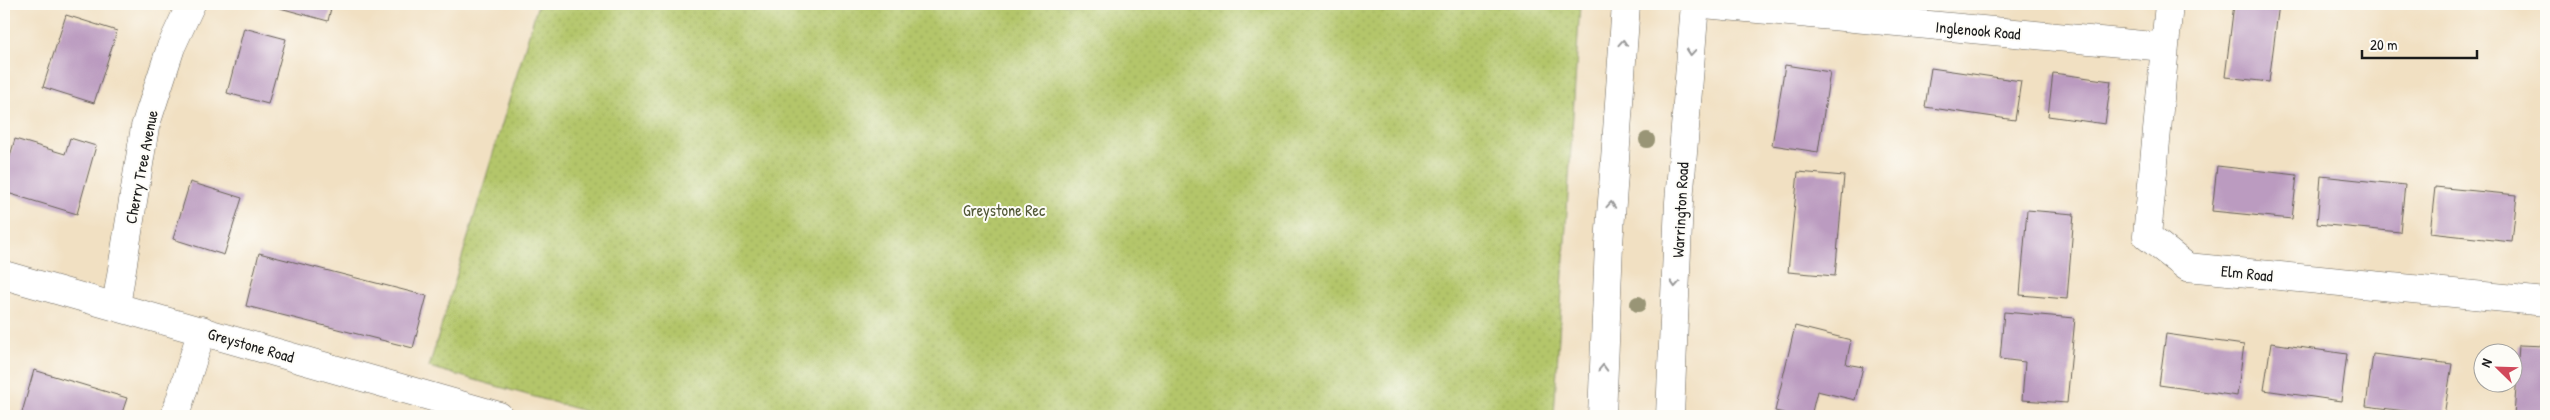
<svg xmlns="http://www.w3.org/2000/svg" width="2550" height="420" font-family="'Patrick Hand',sans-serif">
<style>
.park{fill:url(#park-dots);stroke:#687143}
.building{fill:#bb9bc0}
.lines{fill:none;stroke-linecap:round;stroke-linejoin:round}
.minor-casing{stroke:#676156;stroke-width:29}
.major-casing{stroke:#676156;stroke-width:29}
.minor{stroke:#fff;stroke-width:28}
.major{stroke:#fff;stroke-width:28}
.tree{fill:#999576}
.oneway{stroke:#999}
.labels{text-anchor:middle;stroke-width:4;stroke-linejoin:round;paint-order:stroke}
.street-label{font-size:16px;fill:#1c1c1c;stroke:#fdfcf7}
.park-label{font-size:16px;fill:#515837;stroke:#fdfcf7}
</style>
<defs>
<pattern id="park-dots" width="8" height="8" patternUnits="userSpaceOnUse" patternTransform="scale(1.25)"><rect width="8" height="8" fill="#b4c66a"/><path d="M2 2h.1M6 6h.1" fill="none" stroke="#9aaa5b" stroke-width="1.8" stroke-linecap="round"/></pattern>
</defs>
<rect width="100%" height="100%" fill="#fdfcf7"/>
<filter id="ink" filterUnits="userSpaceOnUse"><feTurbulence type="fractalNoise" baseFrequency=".02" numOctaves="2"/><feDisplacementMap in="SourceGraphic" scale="10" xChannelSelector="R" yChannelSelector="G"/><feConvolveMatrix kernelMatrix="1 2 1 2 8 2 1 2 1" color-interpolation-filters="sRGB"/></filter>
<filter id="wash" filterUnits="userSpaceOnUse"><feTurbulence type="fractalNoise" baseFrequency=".0096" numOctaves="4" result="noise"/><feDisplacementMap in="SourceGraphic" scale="20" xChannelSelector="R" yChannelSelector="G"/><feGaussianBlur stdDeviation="1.12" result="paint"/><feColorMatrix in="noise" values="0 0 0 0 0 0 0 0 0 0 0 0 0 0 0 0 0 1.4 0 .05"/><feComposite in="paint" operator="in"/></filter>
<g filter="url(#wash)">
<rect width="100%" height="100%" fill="#f1e0c2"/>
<polygon class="park" points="538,4 1580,4 1554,416 602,416 429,367"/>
<g id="blocks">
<g class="building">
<polygon points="281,4 332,4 328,21 280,8"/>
<polygon points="2234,4 2279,4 2269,82 2225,77"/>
<polygon points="66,15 117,31 94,103 43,87"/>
<polygon points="244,28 286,39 268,104 227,93"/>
<polygon points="1785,65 1830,72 1818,152 1772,145"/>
<polygon points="1931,68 2021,81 2015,120 1925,107"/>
<polygon points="2053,73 2111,81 2105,124 2048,116"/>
<polygon points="70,138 96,146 77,214 4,192 4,176 15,139 65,154"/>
<polygon points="2217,166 2297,175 2292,219 2212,211"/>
<polygon points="1798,172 1844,176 1835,276 1788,272"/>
<polygon points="2321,176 2405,185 2400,232 2317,224"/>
<polygon points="190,182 242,198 224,255 173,239"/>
<polygon points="2435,187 2517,195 2512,242 2430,233"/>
<polygon points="2027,210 2074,214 2067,299 2020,295"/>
<polygon points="259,253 427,296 413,348 246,306"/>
<polygon points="2004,312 2075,318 2067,403 2022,400 2025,362 2000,359"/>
<polygon points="1795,326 1851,340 1846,364 1863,367 1855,400 1817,391 1811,416 1797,416 1775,411"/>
<polygon points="2166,334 2244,345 2237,396 2159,385"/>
<polygon points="2271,343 2347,354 2341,401 2264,390"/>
<polygon points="2519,345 2546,346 2546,416 2514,416"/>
<polygon points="2373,354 2452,364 2444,416 2366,406"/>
<polygon points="34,370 127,398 121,416 21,416"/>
</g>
</g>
</g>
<g filter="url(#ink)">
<use href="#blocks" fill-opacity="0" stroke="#676156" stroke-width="1"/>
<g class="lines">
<defs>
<g id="minor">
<polyline points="1704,4 2164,47"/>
<polyline points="2169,4 2147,236 2187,267 2546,302"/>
<polyline points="4,275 499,416"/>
<polyline points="116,306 145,127 171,47 191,4"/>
<polyline points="175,416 202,330"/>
</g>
<g id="major">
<polyline points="1602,416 1609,244 1626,4"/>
<polyline points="1670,416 1679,202 1695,4"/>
</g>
</defs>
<use href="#minor" class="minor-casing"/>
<use href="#major" class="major-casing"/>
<use href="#minor" class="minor"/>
<use href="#major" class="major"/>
</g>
<g class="tree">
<circle cx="1647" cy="140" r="8"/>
<circle cx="1638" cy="304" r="8"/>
</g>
<defs><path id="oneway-chevron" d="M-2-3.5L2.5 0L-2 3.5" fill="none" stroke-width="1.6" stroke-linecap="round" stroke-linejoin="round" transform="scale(1.25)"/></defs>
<g class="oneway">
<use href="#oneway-chevron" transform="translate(1623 43) rotate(-86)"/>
<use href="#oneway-chevron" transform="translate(1691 52) rotate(95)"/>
<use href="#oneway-chevron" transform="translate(1611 205) rotate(-86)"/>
<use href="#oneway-chevron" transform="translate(1675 284) rotate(93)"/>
<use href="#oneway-chevron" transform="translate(1603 368) rotate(-88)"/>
</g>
</g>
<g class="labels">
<g class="street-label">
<text transform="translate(1978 30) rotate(5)" y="6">Inglenook Road</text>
<text transform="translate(141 167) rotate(-79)" y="6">Cherry Tree Avenue</text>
<text transform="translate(1680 210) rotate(-87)" y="6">Warrington Road</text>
<text transform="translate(2247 273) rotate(6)" y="6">Elm Road</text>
<text transform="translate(251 345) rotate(16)" y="6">Greystone Road</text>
</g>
<g class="park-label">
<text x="1004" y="216">Greystone Rec</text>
</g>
</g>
<rect width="2550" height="420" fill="none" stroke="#fdfcf7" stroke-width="20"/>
<g transform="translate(2498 368) rotate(293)"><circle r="24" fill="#fdfcf7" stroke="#a3a29f"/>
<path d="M0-4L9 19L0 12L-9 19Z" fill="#d1495b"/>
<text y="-8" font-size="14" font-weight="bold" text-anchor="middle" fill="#1c1c1c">N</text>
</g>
<path d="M2362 50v8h115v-8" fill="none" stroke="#1c1c1c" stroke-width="2.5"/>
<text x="2370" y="50" font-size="15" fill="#1c1c1c" stroke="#fdfcf7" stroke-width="4" paint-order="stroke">20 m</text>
</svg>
